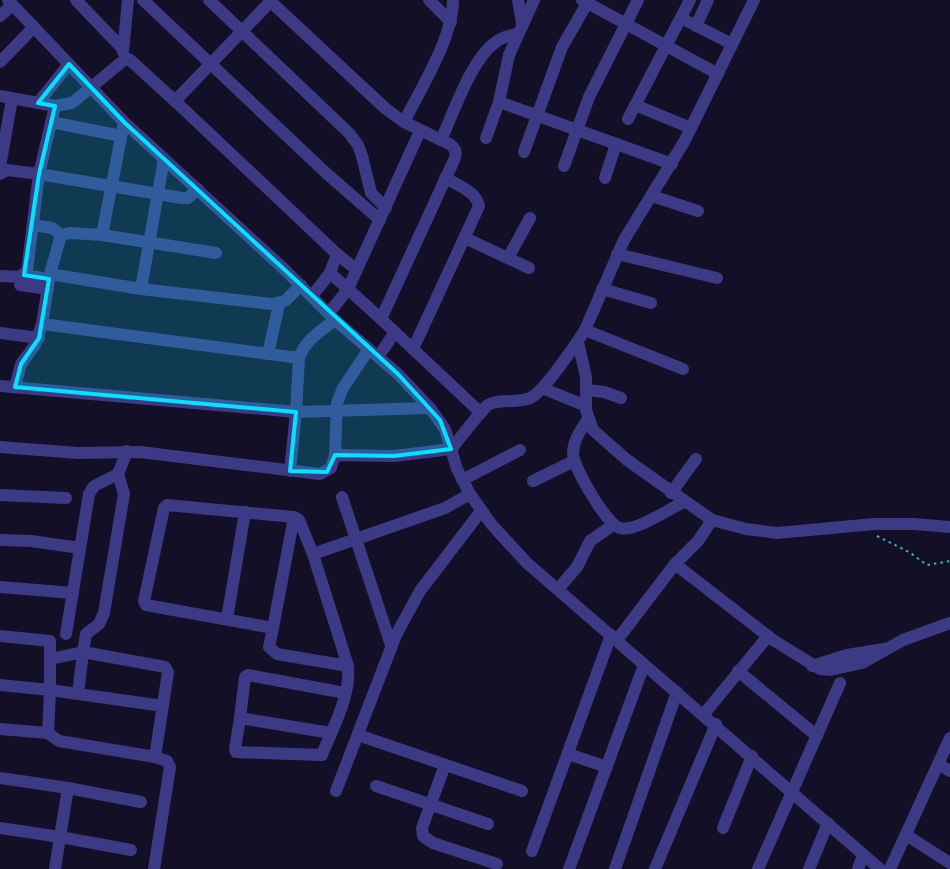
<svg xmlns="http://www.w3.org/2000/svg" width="950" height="869" font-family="Barlow,sans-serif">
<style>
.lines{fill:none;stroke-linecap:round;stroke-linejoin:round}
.path{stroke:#2fb8b0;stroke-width:2;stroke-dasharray:2.5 4;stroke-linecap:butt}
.minor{stroke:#3d3a85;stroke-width:12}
.marked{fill:#00e5ff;fill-opacity:0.2;stroke:#00e5ff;stroke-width:4;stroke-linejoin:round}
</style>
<rect width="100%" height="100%" fill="#130f26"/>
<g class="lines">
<polyline class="path" points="877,536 909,552 927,565 950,561"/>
<g class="minor">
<polyline points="8,0 124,122 284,269 335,320 398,374 430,408 445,429 457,469 470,494 492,525 527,563 880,869"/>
<polyline points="76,0 123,49"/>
<polyline points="143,0 326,173 380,220"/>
<polyline points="209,0 349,133 358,145 362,156 371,193 386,208"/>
<polyline points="269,0 386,109 404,122"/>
<polyline points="429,0 451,22"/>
<polyline points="518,0 522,23"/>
<polyline points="582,0 718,74"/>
<polyline points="0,16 12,5"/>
<polyline points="681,18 732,44"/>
<polyline points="696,26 708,0"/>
<polyline points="123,52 128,0"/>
<polyline points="0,62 34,27"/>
<polyline points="0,96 55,106 39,174 27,271 20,277 0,276"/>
<polyline points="175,101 337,254 330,273 348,289 329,313"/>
<polyline points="499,102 509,55 534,0"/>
<polyline points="38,103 69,64"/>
<polyline points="635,105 691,128"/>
<polyline points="55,106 72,103 124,60 129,59 175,101 272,0"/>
<polyline points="628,119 690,0"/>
<polyline points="51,122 121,136"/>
<polyline points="124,122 102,235 70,233 61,235 50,274 42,324 299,358"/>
<polyline points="486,138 499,102 672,164"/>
<path d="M441,140L404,122C421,88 453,38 453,0"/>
<polyline points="524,152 562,47 589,0"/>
<polyline points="164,159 141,289 271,304 285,301 301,285"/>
<polyline points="564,166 589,97 638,0"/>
<polyline points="0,167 12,99"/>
<polyline points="0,174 7,170 39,174 182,198 188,198 198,189"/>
<polyline points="605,178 616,144"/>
<polyline points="652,196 698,211"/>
<polyline points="33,225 52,228 61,235"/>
<polyline points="102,235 216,253"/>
<polyline points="465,238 529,268"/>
<polyline points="337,254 357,270"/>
<polyline points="617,254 717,278"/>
<polyline points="508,258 530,218"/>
<polyline points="50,274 141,289"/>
<polyline points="24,275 49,279"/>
<polyline points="20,285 48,289"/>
<polyline points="602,289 651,303"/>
<polyline points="312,296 330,273"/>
<polyline points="381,319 348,289 420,131"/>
<path d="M335,320C321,331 305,340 299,358L296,412L430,408"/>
<polyline points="585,330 683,369"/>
<polyline points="0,333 39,338"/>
<polyline points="578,342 586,377 586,410 593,430 627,460 712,520 746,529 777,533 874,524 913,524 950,527"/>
<path d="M413,349L479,206C477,192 456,184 445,178"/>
<polyline points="268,354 279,304"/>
<polyline points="378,357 395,332"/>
<polyline points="0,386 296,412 290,471"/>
<polyline points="15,387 21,364 35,345 42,324"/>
<polyline points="542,388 586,406"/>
<polyline points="587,390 604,392 621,398"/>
<path d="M481,413L381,319L455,158C458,147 450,144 441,140C454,112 471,59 496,42C502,37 510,36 518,33"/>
<path d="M588,419C581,430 573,440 573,454C574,468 606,524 620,528C636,532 669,509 684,502"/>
<path d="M0,447L78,453L140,452L320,474L331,468L335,455L394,456L451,449C459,440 481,410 488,405C500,398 517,404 530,398C543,393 576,344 585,330L624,240L684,142L754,0"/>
<polyline points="127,451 118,474 124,494 104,613 99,624 86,634 83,652 165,667 168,672 155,757 167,761 170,767 154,869"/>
<polyline points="335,455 337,403 343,388 369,349"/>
<polyline points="462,480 520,450"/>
<polyline points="533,481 574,461"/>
<polyline points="671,493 696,459"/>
<polyline points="0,495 66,498"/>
<polyline points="342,497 391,645"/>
<polyline points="294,517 273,628 146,605 144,601 164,508 167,505 294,517 299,520 313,554"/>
<polyline points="0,540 31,541 80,548"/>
<polyline points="675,564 773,640 820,669 830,670 862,663 903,640 950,623"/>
<polyline points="0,587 73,593"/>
<polyline points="558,589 577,567 590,541 613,525"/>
<polyline points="227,619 245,512"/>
<polyline points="273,628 269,647 277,654 348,666"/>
<polyline points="66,634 89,494 94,486 118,474"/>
<polyline points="0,636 50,641 50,690 163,706"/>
<polyline points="617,640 675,564 698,541 712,520"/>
<polyline points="50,659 83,652 78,694"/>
<polyline points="812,666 847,655 884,649"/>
<polyline points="738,671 817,736"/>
<polyline points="0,685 50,690 48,733 0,729"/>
<polyline points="704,714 768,636"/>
<polyline points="240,718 245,677 248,675 345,693"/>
<polyline points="48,733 59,741 155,757"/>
<path d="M331,733L240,718L235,749L236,752L322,755C333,727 351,696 348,666L313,554L445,508L470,494"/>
<polyline points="358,735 522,791"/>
<polyline points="568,754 607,767"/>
<polyline points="938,764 950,771"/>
<polyline points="445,765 422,828 423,836 433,843 497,864"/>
<polyline points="0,778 68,788 60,837 0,828"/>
<polyline points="376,786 488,824"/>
<polyline points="68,788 141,802"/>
<polyline points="336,791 396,635 420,591 481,511"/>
<polyline points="723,828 752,756"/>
<polyline points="906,835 950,863"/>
<polyline points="532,851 611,635"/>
<polyline points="55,869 60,837 131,850"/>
<polyline points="569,869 644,665"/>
<polyline points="615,869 677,692"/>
<polyline points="655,869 716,724"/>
<polyline points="758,869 840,683"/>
<polyline points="809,869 828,823"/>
<polyline points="858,869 863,855"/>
<polyline points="890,869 950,738"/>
</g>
</g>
<path class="marked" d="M69,64L124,122L398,374L440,420L451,449L394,456L335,455L327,472L290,471L296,412L15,387L21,364L39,338L49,279L24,275L39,174L55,106L38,103Z"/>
</svg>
